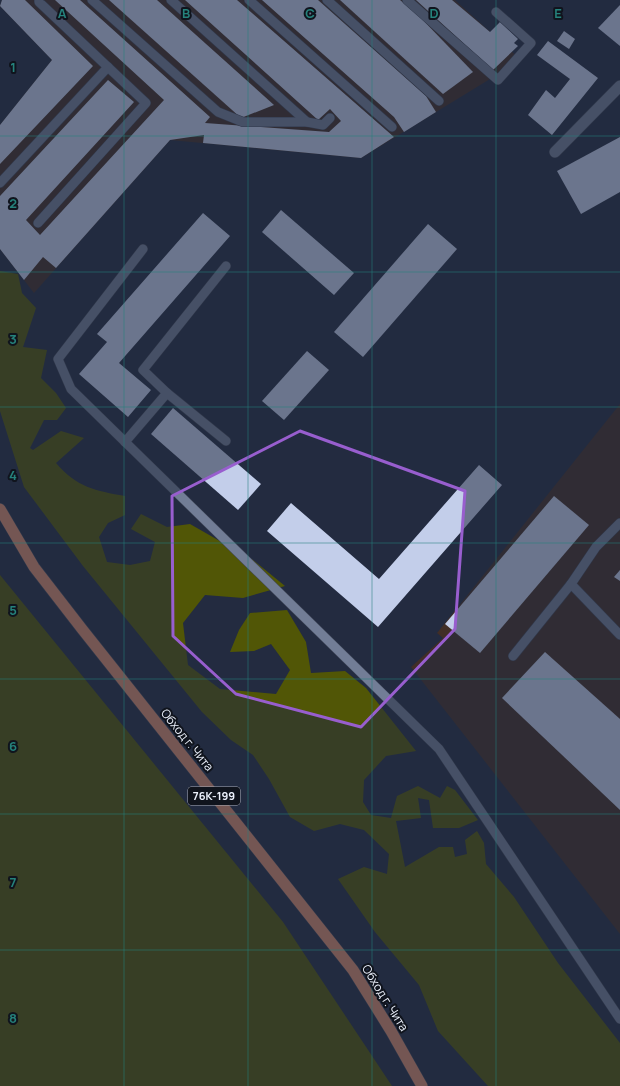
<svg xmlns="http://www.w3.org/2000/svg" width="620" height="1086" font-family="Manrope,sans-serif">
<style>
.industrial{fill:#412e27}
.green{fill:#515606}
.building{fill:#c3ceea}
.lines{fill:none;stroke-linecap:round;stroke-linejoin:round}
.service-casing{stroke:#42495a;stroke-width:10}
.minor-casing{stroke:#42495a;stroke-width:12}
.trunk-casing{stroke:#42495a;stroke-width:12}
.service{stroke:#727d96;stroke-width:9}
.minor{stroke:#727d96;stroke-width:11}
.trunk{stroke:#d88a6b;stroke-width:11}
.marked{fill:none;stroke:#985ece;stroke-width:3;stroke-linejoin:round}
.grid{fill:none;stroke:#25827c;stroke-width:1;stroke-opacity:0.55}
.labels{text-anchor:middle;stroke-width:4;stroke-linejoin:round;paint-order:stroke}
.shield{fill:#10141d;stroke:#abafba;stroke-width:1}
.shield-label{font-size:11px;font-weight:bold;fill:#edf2fd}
.street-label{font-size:12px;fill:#edf2fd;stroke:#10141d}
.grid-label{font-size:13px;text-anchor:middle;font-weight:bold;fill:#25827c;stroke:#10141d;stroke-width:4;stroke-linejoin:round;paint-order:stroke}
</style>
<rect width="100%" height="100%" fill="#232b40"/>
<g class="industrial">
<polygon points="2,0 455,0 521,60 361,158 170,140 34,293 0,249 0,125 52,60 0,6"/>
<polygon points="620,404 620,934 411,667 443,638 437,633"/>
</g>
<g class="green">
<path d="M0,271L18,274L22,293L36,308L23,347L47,350L41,378L56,393L66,408L57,420H44L30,448L33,450L61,431L84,438L56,463C76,487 96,491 125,496V515L108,523L99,537L107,562L130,565L150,561L155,542L131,529L141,514L167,527L190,524L253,560L285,586L243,598L205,595L183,623L188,665L220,689L276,694L290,670L271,644L254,651L230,652L239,630L250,613L287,610L306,642L311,673L345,671L366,688L416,751L386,756L364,780L363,802L371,815L391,818L397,796L418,786L440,798L447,786L455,790L478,820L459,828H433L429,800L418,798L421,818L396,821L405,867L439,847H453L455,857L467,854L465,840L477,831L484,843L486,864L514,897L558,963L620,1043V1086H488L438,1031L419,985L375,932L338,879L364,867L387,874L389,854L364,830L340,824L314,831L290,817L269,779L253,755L231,740L202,712L83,566L24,487L0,411Z"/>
<polygon points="0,575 283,922 392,1086 0,1086"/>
</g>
<g class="building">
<polygon points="2,0 25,0 93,66 0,164 0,125 52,60 0,6"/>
<polygon points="55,0 80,0 210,117 205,123 329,132 341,121 330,109 318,120 185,0 237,0 394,137 361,158 203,143 204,135 170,140 56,268 43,257 24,280 0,249 0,196 108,80 134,102 26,220 40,235 164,100"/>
<polygon points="109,0 157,0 274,105 241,118"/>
<polygon points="262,0 318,0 426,96 436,112 404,132 394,117"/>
<polygon points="340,0 400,0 419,16 473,72 443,94"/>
<polygon points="416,0 452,0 490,32 500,22 518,39 514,43 518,46 493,70"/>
<polygon points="620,5 620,46 598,28"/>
<polygon points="564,31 575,39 569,49 557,41"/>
<polygon points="548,41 598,78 552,135 528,115 546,90 555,98 570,79 537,55"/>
<polygon points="620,137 620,192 581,214 557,171"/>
<polygon points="281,210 354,273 334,295 262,232"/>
<polygon points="203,213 230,236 119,363 151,390 128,417 79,374 107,342 97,334"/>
<polygon points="428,224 457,249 363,357 334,332"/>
<polygon points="307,351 329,370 284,420 262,401"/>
<polygon points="173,408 261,484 238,510 151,434"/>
<polygon points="479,465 502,485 378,627 267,531 291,503 379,579"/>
<polygon points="554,496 589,525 480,653 445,624"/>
<polygon points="620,570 620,581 614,577"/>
<polygon points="545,652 620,719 620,810 502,698"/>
</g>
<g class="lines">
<defs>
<g id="service">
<polyline points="92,0 218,112 243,122 307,122"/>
<polyline points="171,0 307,122 323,125 330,118"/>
<polyline points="249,0 392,127"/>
<polyline points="327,0 439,101"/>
<polyline points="407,0 498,80 531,43 496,12"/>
<polyline points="0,183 108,67"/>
<polyline points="38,223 146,103 39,2 39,0"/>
<polyline points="143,249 58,359 71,389 439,749 620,1019"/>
<polyline points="167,393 143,370 226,266"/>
<polyline points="125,442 167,393 226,441"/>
<polyline points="620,523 596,547 571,584 620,635"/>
<polyline points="513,656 571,584"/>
</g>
<polyline id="minor" points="555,152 620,86"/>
<polyline id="trunk" points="0,509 34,567 82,629 353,970 391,1031 422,1086"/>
</defs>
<use href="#service" class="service-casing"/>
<use href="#minor" class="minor-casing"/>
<use href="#trunk" class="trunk-casing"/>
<use href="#service" class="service"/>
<use href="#minor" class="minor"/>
<use href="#trunk" class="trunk"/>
</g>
<path d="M0 0H620V1086H0ZM300,431L465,491L455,629L361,727L236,694L173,636L172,496Z" fill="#232b40" fill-opacity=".55" fill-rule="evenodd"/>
<path class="marked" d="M300,431L465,491L455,629L361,727L236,694L173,636L172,496Z"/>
<path class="grid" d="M124,0V1086M248,0V1086M372,0V1086M496,0V1086M0,136H620M0,272H620M0,407H620M0,543H620M0,679H620M0,814H620M0,950H620"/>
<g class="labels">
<rect class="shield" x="188" y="787" width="52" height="18" rx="3"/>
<g class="shield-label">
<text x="214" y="800">76К-199</text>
</g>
<g class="street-label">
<text transform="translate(187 740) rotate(51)" y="4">Обход г. Чита</text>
<text transform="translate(385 998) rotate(58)" y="4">Обход г. Чита</text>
</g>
</g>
<g class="grid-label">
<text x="62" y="18">A</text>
<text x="186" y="18">B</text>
<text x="310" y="18">C</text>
<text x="434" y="18">D</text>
<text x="558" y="18">E</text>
<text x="13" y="72">1</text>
<text x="13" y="208">2</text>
<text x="13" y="344">3</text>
<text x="13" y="480">4</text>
<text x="13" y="615">5</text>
<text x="13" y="751">6</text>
<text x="13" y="887">7</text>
<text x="13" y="1023">8</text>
</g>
</svg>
